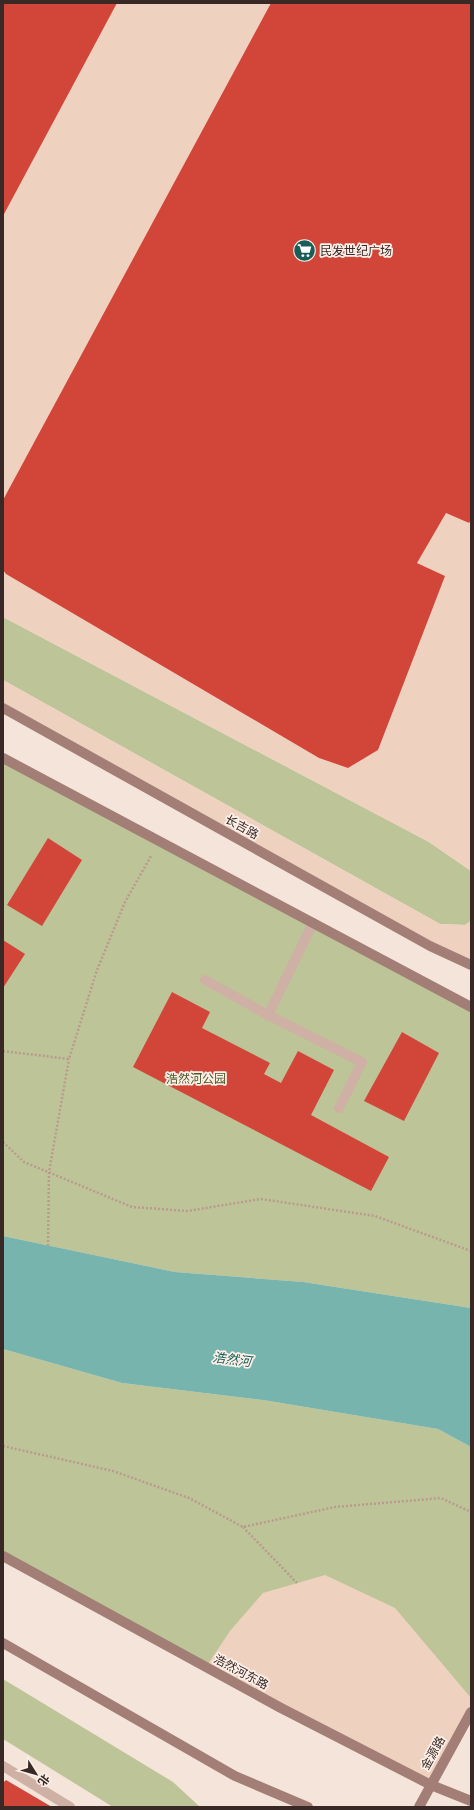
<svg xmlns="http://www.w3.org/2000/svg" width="474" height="1810" font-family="Ubuntu,'Noto Sans SC',sans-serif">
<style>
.green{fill:#bdc598}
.plaza{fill:#eed2bf}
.water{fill:#76b4ad}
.building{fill:#d2463a}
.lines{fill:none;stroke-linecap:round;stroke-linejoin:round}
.path{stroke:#ba9a8e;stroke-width:2.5;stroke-dasharray:2 2;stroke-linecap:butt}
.street{stroke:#ceb1a4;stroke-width:10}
.secondary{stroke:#a27e76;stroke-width:10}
.labels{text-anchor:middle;stroke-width:3.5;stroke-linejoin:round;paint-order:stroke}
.poi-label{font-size:12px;fill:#382927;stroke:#fbefe7;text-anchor:start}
.street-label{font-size:12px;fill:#382927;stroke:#fbefe7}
.park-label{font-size:12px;fill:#4f5928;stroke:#fbefe7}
.water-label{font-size:13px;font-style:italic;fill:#185e58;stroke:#fbefe7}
</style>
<rect width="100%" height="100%" fill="#f4e4da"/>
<g class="green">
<polygon points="3,617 429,842 471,871 471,921 465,925 440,924 3,680"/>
<polygon points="3,758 471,1007 471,1308 303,1282 175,1272 3,1236"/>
<polygon points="3,1349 122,1383 263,1400 438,1429 471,1447 471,1712 431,1785 3,1556"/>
<polygon points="3,1679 173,1782 200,1807 113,1807 3,1739"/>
</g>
<g class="plaza">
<polygon points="117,3 271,3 3,500 3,216"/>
<polygon points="446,513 469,523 471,520 471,871 429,842 3,617 3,570 6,574 319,758 348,768 378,750 444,576 417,563"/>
<polygon points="3,680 440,924 465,925 471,921 471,965 3,708"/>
<polygon points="325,1575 395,1608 471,1698 471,1712 431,1785 206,1667 230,1631 263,1593"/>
</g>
<polygon class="water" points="3,1236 175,1272 303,1282 471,1308 471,1447 438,1429 263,1400 122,1383 3,1349"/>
<g class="building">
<polygon points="3,3 117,3 3,216"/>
<polygon points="271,3 471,3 471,520 469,523 446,513 417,563 445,576 378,750 348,768 319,758 6,574 3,570 3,500"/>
<polygon points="48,838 82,860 42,926 7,905"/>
<polygon points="3,940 25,954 3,988"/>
<polygon points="172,992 210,1012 202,1028 270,1063 264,1074 281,1083 298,1051 334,1070 311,1115 389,1157 371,1191 133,1067"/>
<polygon points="402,1032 439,1053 404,1121 364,1101"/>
<polygon points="6,1780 52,1807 3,1807 3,1783"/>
</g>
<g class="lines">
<g class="path">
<polyline points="3,1051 69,1059 97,970 125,902 151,856"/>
<polyline points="3,1142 24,1162 132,1207 187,1211 261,1199 375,1216 471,1251"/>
<polyline points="48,1246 49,1172 69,1059"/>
<polyline points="3,1446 113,1471 189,1498 243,1527 335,1507 441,1498 471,1512"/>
<polyline points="243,1527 297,1583"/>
</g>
<g class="street">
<polyline points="205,980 268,1015 362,1062 339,1108"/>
<polyline points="268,1015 313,923"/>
<polyline points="3,1766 70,1807"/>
</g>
<g class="secondary">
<polyline points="3,708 430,946 471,965"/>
<polyline points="3,758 471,1007"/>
<polyline points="3,1556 281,1708 431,1785 471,1801"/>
<polyline points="3,1643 235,1776 308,1807"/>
<polyline points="419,1807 471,1712"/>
</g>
</g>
<defs>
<symbol id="supermarket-disc" viewBox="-11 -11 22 22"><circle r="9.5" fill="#185e58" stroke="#fbefe7"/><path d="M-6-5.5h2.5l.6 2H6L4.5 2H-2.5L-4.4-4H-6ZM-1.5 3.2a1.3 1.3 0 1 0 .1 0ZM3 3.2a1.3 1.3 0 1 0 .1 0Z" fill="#fff"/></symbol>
</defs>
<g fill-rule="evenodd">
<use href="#supermarket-disc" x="292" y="238" width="25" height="25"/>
</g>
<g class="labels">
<g class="poi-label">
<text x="320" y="255">民发世纪广场</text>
</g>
<g class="street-label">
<text transform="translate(242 827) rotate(29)" y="4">长吉路</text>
<text transform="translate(241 1672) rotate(28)" y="4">浩然河东路</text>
<text transform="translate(433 1753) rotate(-61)" y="4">金源路</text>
</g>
<g class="park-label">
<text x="196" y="1083">浩然河公园</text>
</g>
<g class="water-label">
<text transform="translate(232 1359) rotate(7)" y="5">浩然河</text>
</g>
</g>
<rect width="474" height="1810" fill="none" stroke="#382927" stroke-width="8"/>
<g transform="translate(36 1774) rotate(127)" stroke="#fbefe7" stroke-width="3" paint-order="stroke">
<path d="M0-3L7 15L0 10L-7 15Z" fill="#382927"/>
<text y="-6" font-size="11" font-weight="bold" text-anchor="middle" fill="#382927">北</text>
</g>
</svg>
